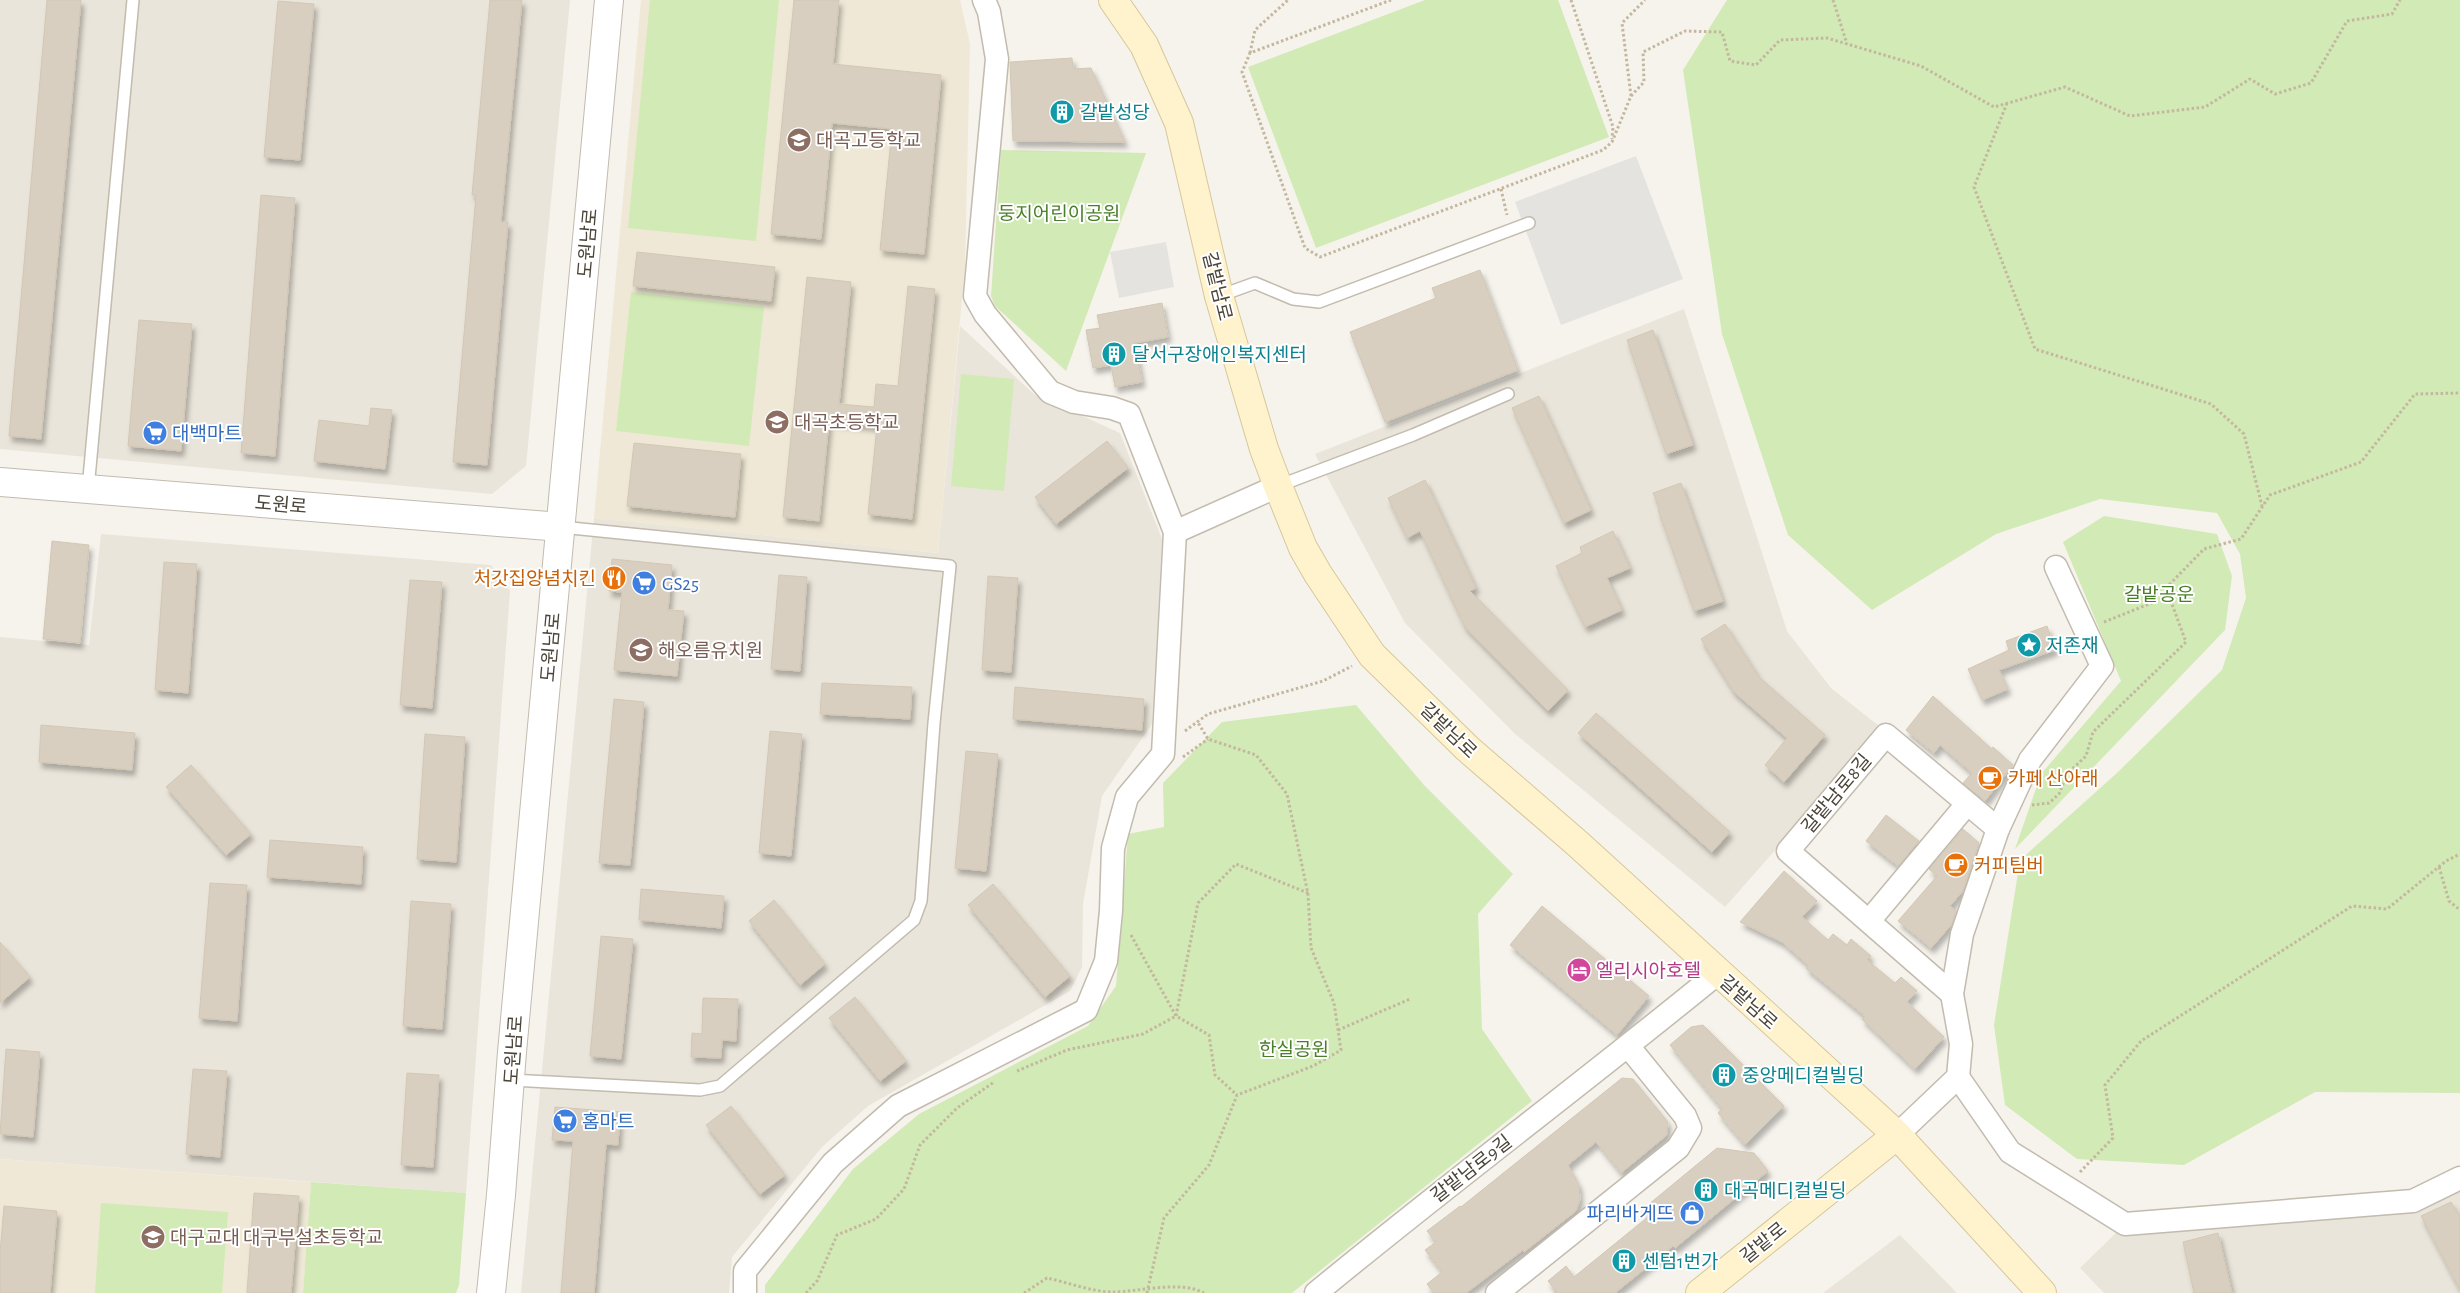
<svg xmlns="http://www.w3.org/2000/svg" width="2460" height="1293" font-family="'Alegreya Sans','Noto Sans KR',sans-serif">
<style>
.residential{fill:#eae5da}
.education{fill:#efe8d6}
.green{fill:#d2eab5}
.parking{fill:#e5e3e0}
.building{fill:#d8cfc1;stroke:#d3c7b4;filter:url(#shadow)}
.lines{fill:none;stroke-linecap:round;stroke-linejoin:round}
.service-casing{stroke:#c2bbae;stroke-width:14}
.minor-casing{stroke:#c2bbae;stroke-width:25}
.tertiary-casing{stroke:#c2bbae;stroke-width:30}
.secondary-casing{stroke:#d6c79b;stroke-width:30}
.path{stroke:#c4b79f;stroke-width:3;stroke-dasharray:2.5 2.5;stroke-linecap:butt}
.service{stroke:#fff;stroke-width:11}
.minor{stroke:#fff;stroke-width:22}
.tertiary{stroke:#fff;stroke-width:28}
.secondary{stroke:#fff3cd;stroke-width:28}
.labels{text-anchor:middle;stroke-width:4;stroke-linejoin:round;paint-order:stroke}
.culture-label{font-size:19px;fill:#0d838f;stroke:#fff;text-anchor:start}
.education-label{font-size:19px;fill:#785e54;stroke:#fff;text-anchor:start}
.park-label{font-size:19px;fill:#4a7f2a;stroke:#fff}
.street-label{font-size:19px;fill:#4b4439;stroke:#fff}
.shop-label{font-size:19px;fill:#366cbe;stroke:#fff;text-anchor:start}
.food-label{font-size:19px;fill:#c56008;stroke:#fff;text-anchor:start}
.hotel-label{font-size:19px;fill:#b23c85;stroke:#fff;text-anchor:start}
</style>
<defs>
<filter id="shadow"><feDropShadow dx="3" dy="5.5" stdDeviation="2.5" flood-color="#0004"/></filter>
</defs>
<rect width="100%" height="100%" fill="#f6f3ec"/>
<g class="residential">
<polygon points="0,0 570,0 526,466 492,494 0,449"/>
<polygon points="1684,309 1787,631 1831,688 1879,726 1870,743 1725,907 1514,733 1405,623 1315,454"/>
<polygon points="960,326 1034,394 1120,433 1162,539 1152,724 1102,796 1083,904 1082,967 1070,991 868,1106 822,1147 732,1257 729,1293 521,1293 594,518 938,553"/>
<polygon points="101,534 491,565 510,591 466,1193 0,1159 0,637 89,645"/>
<polygon points="2460,1178 2460,1293 2104,1293 2080,1268 2125,1224 2413,1201"/>
<polygon points="1900,1235 1957,1293 1823,1293"/>
</g>
<g class="education">
<polygon points="641,0 960,0 970,44 965,267 938,553 594,518"/>
<polygon points="0,1159 311,1182 303,1293 0,1293"/>
</g>
<g class="green">
<polygon points="650,0 779,0 756,241 628,228"/>
<polygon points="1425,0 1558,0 1609,137 1316,248 1248,67"/>
<polygon points="1727,0 2460,0 2460,1093 2315,1092 2184,1165 2077,1159 2005,1105 1994,1025 2020,860 2118,772 2222,670 2246,598 2240,554 2217,513 2100,499 1996,534 1872,610 1788,535 1722,334 1683,70"/>
<polygon points="1001,150 1146,153 1066,371 995,306 991,296"/>
<polygon points="631,292 764,307 749,446 616,431"/>
<polygon points="961,374 1014,379 1004,491 951,486"/>
<polygon points="2104,516 2217,534 2232,576 2225,630 2015,849 2041,774 2121,681 2063,542"/>
<polygon points="1356,705 1424,785 1513,874 1478,914 1482,1029 1532,1101 1292,1293 765,1293 765,1285 853,1169 919,1114 1088,1026 1116,986 1128,834 1164,827 1163,783 1222,722"/>
<polygon points="311,1182 466,1193 459,1285 456,1293 303,1293"/>
<polygon points="101,1203 228,1212 222,1293 95,1293"/>
</g>
<g class="parking">
<polygon points="1636,156 1683,279 1561,325 1515,202"/>
<polygon points="1166,242 1174,287 1119,298 1110,252"/>
</g>
<g class="building">
<polygon points="47,0 81,0 41,439 9,436"/>
<polygon points="490,0 522,0 501,222 508,222 487,465 453,462 476,195 472,195"/>
<polygon points="794,0 839,0 833,64 941,75 924,254 880,250 892,129 832,123 821,239 771,234"/>
<polygon points="278,1 314,4 300,160 264,157"/>
<polygon points="1072,58 1073,69 1091,68 1125,142 1013,141 1010,62"/>
<polygon points="261,195 295,198 275,456 241,453"/>
<polygon points="637,252 775,267 771,301 633,286"/>
<polygon points="1480,270 1518,370 1385,422 1350,332 1436,298 1432,288"/>
<polygon points="807,277 851,282 839,404 874,407 876,384 898,386 908,286 935,289 912,519 868,514 877,426 829,421 819,521 783,517"/>
<polygon points="1162,303 1168,337 1135,343 1142,382 1115,387 1111,365 1093,368 1086,330 1100,328 1097,315"/>
<polygon points="139,320 192,324 181,451 128,446"/>
<polygon points="1653,330 1693,445 1666,454 1627,340"/>
<polygon points="1539,396 1591,510 1564,523 1512,408"/>
<polygon points="371,408 392,410 385,469 314,461 319,420 369,426"/>
<polygon points="1107,441 1128,468 1056,524 1035,497"/>
<polygon points="634,443 741,454 735,517 627,506"/>
<polygon points="1425,480 1476,588 1470,591 1568,690 1548,711 1465,627 1420,531 1407,538 1388,498"/>
<polygon points="1681,483 1723,601 1694,611 1658,510 1660,509 1653,493"/>
<polygon points="1613,531 1630,568 1607,578 1622,610 1585,627 1556,566 1582,553 1580,547"/>
<polygon points="52,541 89,545 80,643 43,639"/>
<polygon points="612,559 672,565 668,610 684,611 677,676 614,670 622,592 609,591"/>
<polygon points="164,562 197,564 188,693 155,690"/>
<polygon points="779,575 807,577 800,671 771,669"/>
<polygon points="988,576 1018,578 1011,672 982,670"/>
<polygon points="410,580 442,582 432,708 400,705"/>
<polygon points="1725,624 1759,677 1825,735 1784,782 1765,765 1787,738 1734,692 1701,639"/>
<polygon points="2047,626 2055,650 1999,670 2008,689 1982,700 1968,669 2009,650 2006,641"/>
<polygon points="822,683 912,687 910,719 820,714"/>
<polygon points="1015,687 1144,699 1142,730 1013,719"/>
<polygon points="1933,696 1992,749 1993,747 2013,765 1985,801 1963,783 1972,773 1940,745 1934,753 1906,730"/>
<polygon points="614,699 644,702 630,865 599,863"/>
<polygon points="1596,713 1730,832 1712,852 1578,733"/>
<polygon points="41,725 135,733 132,770 39,762"/>
<polygon points="770,731 802,734 791,856 759,853"/>
<polygon points="425,734 465,737 456,862 417,859"/>
<polygon points="966,751 998,754 986,871 955,868"/>
<polygon points="191,765 251,834 226,855 166,787"/>
<polygon points="1886,815 1919,841 1898,866 1866,841"/>
<polygon points="1963,829 1979,843 1963,891 1950,906 1956,911 1952,924 1931,948 1898,921 1937,876 1929,869"/>
<polygon points="270,840 363,847 361,884 267,877"/>
<polygon points="1784,871 1817,901 1802,917 1828,940 1833,934 1847,945 1851,939 1871,956 1867,960 1895,983 1901,977 1917,991 1907,1002 1944,1037 1915,1069 1862,1019 1865,1016 1806,968 1808,965 1782,942 1740,922"/>
<polygon points="210,883 247,885 237,1021 199,1018"/>
<polygon points="993,884 1070,976 1045,997 968,905"/>
<polygon points="641,889 724,896 721,928 639,920"/>
<polygon points="774,900 825,964 800,985 749,921"/>
<polygon points="411,901 451,904 442,1029 403,1026"/>
<polygon points="1542,906 1649,996 1617,1035 1510,945"/>
<polygon points="601,936 633,939 621,1059 590,1056"/>
<polygon points="0,942 30,977 0,1003"/>
<polygon points="855,997 906,1061 880,1081 829,1018"/>
<polygon points="703,998 738,999 736,1041 722,1040 721,1058 691,1057 692,1033 702,1034"/>
<polygon points="1703,1025 1784,1106 1745,1145 1718,1113 1722,1109 1670,1045 1691,1027"/>
<polygon points="6,1049 40,1052 33,1137 0,1134"/>
<polygon points="193,1069 227,1071 220,1157 186,1154"/>
<polygon points="407,1073 439,1075 433,1167 401,1165"/>
<polygon points="1622,1078 1633,1079 1668,1122 1667,1135 1621,1173 1596,1142 1568,1165 1579,1185 1580,1200 1576,1211 1524,1252 1523,1250 1466,1293 1434,1293 1427,1284 1442,1272 1425,1250 1436,1242 1427,1231 1460,1206 1461,1207"/>
<polygon points="731,1106 785,1175 760,1194 706,1125"/>
<polygon points="555,1107 620,1112 618,1145 606,1144 594,1293 561,1293 573,1141 552,1140"/>
<polygon points="1717,1148 1754,1153 1768,1171 1675,1248 1673,1246 1615,1293 1554,1293 1556,1291 1548,1281 1566,1266 1574,1277 1649,1216 1643,1209"/>
<polygon points="254,1193 299,1196 291,1293 247,1293"/>
<polygon points="2451,1202 2460,1217 2460,1290 2421,1216"/>
<polygon points="4,1206 57,1211 50,1293 0,1293 0,1253"/>
<polygon points="2218,1233 2232,1293 2194,1293 2183,1242"/>
</g>
<g class="lines">
<defs>
<g id="service">
<polyline points="1219,296 1255,283 1293,299 1319,302 1529,223"/>
<polyline points="1278,486 1413,435 1508,394"/>
<polyline points="88,489 133,0"/>
<polyline points="511,1080 700,1090 720,1086 914,920 921,901 934,723 950,566 561,527"/>
</g>
<g id="minor">
<polyline points="1175,532 1278,486"/>
<polyline points="1869,921 1967,804"/>
<polyline points="1952,994 1788,851 1886,735 1998,829"/>
<polyline points="1958,1077 2010,1152 2125,1224 2413,1201 2460,1178"/>
<polyline points="1897,1135 1958,1077 1961,1044 1952,994 1962,934 1998,829 2030,760 2102,666 2056,567"/>
<polyline points="745,1293 745,1271 833,1163 898,1106 1086,1010 1106,961 1111,911 1113,848 1127,797 1163,754 1175,532 1129,414 1112,408 1074,402 1050,392 985,314 975,296 997,59 989,12 984,0"/>
<path d="M1316,1293C1448,1184 1585,1082 1718,973"/>
<polyline points="1497,1293 1678,1148 1690,1128 1685,1116 1628,1046"/>
</g>
<g id="tertiary">
<polyline points="0,482 561,527"/>
<polyline points="491,1293 501,1195 512,1052 609,0"/>
</g>
<g id="secondary">
<polyline points="1113,0 1144,45 1179,123 1219,296 1264,449 1278,486 1303,548 1318,574 1372,655 1468,749 1578,844 1897,1135 2042,1293"/>
<polyline points="1700,1293 1897,1135"/>
</g>
</defs>
<use href="#service" class="service-casing"/>
<use href="#minor" class="minor-casing"/>
<use href="#tertiary" class="tertiary-casing"/>
<use href="#secondary" class="secondary-casing"/>
<g class="path">
<polyline points="1391,0 1250,53 1242,72 1305,248 1320,257 1603,150 1612,142 1631,96 1622,23 1645,0"/>
<polyline points="1571,0 1613,127 1612,139"/>
<polyline points="1833,0 1847,44"/>
<polyline points="1250,53 1255,30 1288,0"/>
<polyline points="1631,96 1644,82 1643,52 1685,31 1722,32 1730,61 1756,65 1780,40 1827,38 1921,66 1994,107 2065,87 2130,116 2205,107 2250,79 2275,94 2311,83 2347,21 2392,14 2400,0"/>
<polyline points="2007,103 1974,187 2035,349 2211,404 2244,434 2262,506"/>
<polyline points="1501,189 1507,215"/>
<polyline points="2104,622 2169,596"/>
<polyline points="1185,731 1208,714 1323,681 1352,666"/>
<polyline points="1183,757 1208,739"/>
<polyline points="2032,805 2049,803 2059,794 2067,774 2086,756 2093,732 2186,642 2166,588 2204,549 2241,539 2270,495 2361,462 2415,394 2460,393"/>
<polyline points="2439,867 2449,901 2460,910"/>
<polyline points="1131,935 1176,1016 1209,1035 1215,1075 1237,1095"/>
<polyline points="1176,1016 1198,903 1236,864 1308,893"/>
<polyline points="1338,1030 1410,999"/>
<polyline points="1017,1071 1067,1050 1143,1034 1176,1016"/>
<polyline points="2080,1172 2113,1138 2105,1085 2141,1041 2352,906 2387,909 2446,861 2460,854"/>
<polyline points="806,1293 817,1281 837,1235 876,1219 904,1189 920,1145 957,1108 994,1082"/>
<path d="M1024,1293L1047,1278C1066,1282 1093,1292 1112,1292C1138,1292 1181,1280 1204,1293"/>
<polyline points="1147,1293 1164,1218 1209,1165 1237,1095 1313,1066 1341,1050 1334,1003 1311,948 1308,894 1287,794 1256,755 1208,739 1197,721"/>
</g>
<use href="#service" class="service"/>
<use href="#minor" class="minor"/>
<use href="#tertiary" class="tertiary"/>
<use href="#secondary" class="secondary"/>
</g>
<defs>
<symbol id="building-disc" viewBox="-11 -11 22 22"><circle r="9.5" fill="#0f9aa8" stroke="#fff"/><path d="M-4-6H4V6H1V3H-1V6H-4ZM-2.5-4.3h1.7v1.8h-1.7ZM.8-4.3h1.7v1.8H.8ZM-2.5-1h1.7V.8h-1.7ZM.8-1h1.7V.8H.8Z" fill="#fff"/></symbol>
<symbol id="school-disc" viewBox="-11 -11 22 22"><circle r="9.5" fill="#8d6e63" stroke="#fff"/><path d="M0-5L7-2L0 1L-7-2ZM-4 1L0 2.5L4 1V4Q0 6-4 4Z" fill="#fff"/></symbol>
<symbol id="supermarket-disc" viewBox="-11 -11 22 22"><circle r="9.5" fill="#3f7fe0" stroke="#fff"/><path d="M-6-5.5h2.5l.6 2H6L4.5 2H-2.5L-4.4-4H-6ZM-1.5 3.2a1.3 1.3 0 1 0 .1 0ZM3 3.2a1.3 1.3 0 1 0 .1 0Z" fill="#fff"/></symbol>
<symbol id="restaurant-disc" viewBox="-11 -11 22 22"><circle r="9.5" fill="#e8710a" stroke="#fff"/><path d="M-5-6h1v4h1v-4h1v4h1v-4h1v5L-1.5 .5V6h-2V.5L-5-1ZM5-6V6H3V1.5H1.5Q1.5-4 5-6Z" fill="#fff"/></symbol>
<symbol id="sight-disc" viewBox="-11 -11 22 22"><circle r="9.5" fill="#0f9aa8" stroke="#fff"/><path d="M0-6L1.8-2.2L6-1.7L2.9 1.2L3.7 5.4L0 3.3L-3.7 5.4L-2.9 1.2L-6-1.7L-1.8-2.2Z" fill="#fff"/></symbol>
<symbol id="cafe-disc" viewBox="-11 -11 22 22"><circle r="9.5" fill="#e8710a" stroke="#fff"/><path d="M-5.5-4.5H6V0H3Q3 3.5 0 3.5H-2.5Q-5.5 3.5-5.5 0ZM3-3.2v2h1.7v-2ZM-6 4.5H4V6H-6Z" fill="#fff"/></symbol>
<symbol id="hotel-disc" viewBox="-11 -11 22 22"><circle r="9.5" fill="#d1479c" stroke="#fff"/><path d="M-6-4.5h1.5V1H6V5H4.5V3h-9V5H-6ZM-4 0a1.8 1.8 0 1 1 3.6 0ZM.5 0V-2.5h3Q6-2.5 6 0Z" fill="#fff"/></symbol>
<symbol id="shop-disc" viewBox="-11 -11 22 22"><circle r="9.5" fill="#3f7fe0" stroke="#fff"/><path d="M-5-2.5h2.3a2.7 3.5 0 0 1 5.4 0H5L5.5 6h-11ZM-1.5-2.5h3a1.5 2.3 0 0 0-3 0Z" fill="#fff"/></symbol>
</defs>
<g fill-rule="evenodd">
<use href="#building-disc" x="1048" y="98" width="28" height="28"/>
<use href="#school-disc" x="785" y="126" width="28" height="28"/>
<use href="#building-disc" x="1100" y="340" width="28" height="28"/>
<use href="#school-disc" x="763" y="408" width="28" height="28"/>
<use href="#supermarket-disc" x="141" y="419" width="28" height="28"/>
<use href="#restaurant-disc" x="600" y="564" width="28" height="28"/>
<use href="#supermarket-disc" x="630" y="569" width="28" height="28"/>
<use href="#sight-disc" x="2015" y="631" width="28" height="28"/>
<use href="#school-disc" x="627" y="636" width="28" height="28"/>
<use href="#cafe-disc" x="1976" y="764" width="28" height="28"/>
<use href="#cafe-disc" x="1942" y="851" width="28" height="28"/>
<use href="#hotel-disc" x="1565" y="956" width="28" height="28"/>
<use href="#building-disc" x="1710" y="1061" width="28" height="28"/>
<use href="#supermarket-disc" x="551" y="1107" width="28" height="28"/>
<use href="#building-disc" x="1692" y="1176" width="28" height="28"/>
<use href="#shop-disc" x="1678" y="1199" width="28" height="28"/>
<use href="#school-disc" x="139" y="1223" width="28" height="28"/>
<use href="#building-disc" x="1610" y="1247" width="28" height="28"/>
</g>
<g class="labels">
<g class="culture-label">
<text x="1080" y="119">갈밭성당</text>
<text x="1132" y="361">달서구장애인복지센터</text>
<text x="2046" y="652">저존재</text>
<text x="1742" y="1082">중앙메디컬빌딩</text>
<text x="1724" y="1197">대곡메디컬빌딩</text>
<text x="1642" y="1268">센텀1번가</text>
</g>
<g class="education-label">
<text x="816" y="147">대곡고등학교</text>
<text x="794" y="429">대곡초등학교</text>
<text x="658" y="657">해오름유치원</text>
<text x="170" y="1244">대구교대 대구부설초등학교</text>
</g>
<g class="park-label">
<text x="1059" y="220">둥지어린이공원</text>
<text x="2159" y="601">갈밭공운</text>
<text x="1294" y="1056">한실공원</text>
</g>
<g class="street-label">
<text transform="translate(587 243) rotate(-85)" y="7">도원남로</text>
<text transform="translate(1218 286) rotate(76)" y="7">갈밭남로</text>
<text transform="translate(281 504) rotate(5)" y="7">도원로</text>
<text transform="translate(550 647) rotate(-85)" y="7">도원남로</text>
<text transform="translate(1449 730) rotate(44)" y="7">갈밭남로</text>
<text transform="translate(1836 793) rotate(-50)" y="7">갈밭남로8길</text>
<text transform="translate(1749 1002) rotate(42)" y="7">갈밭남로</text>
<text transform="translate(513 1050) rotate(-86)" y="7">도원남로</text>
<text transform="translate(1471 1168) rotate(-38)" y="7">갈밭남로9길</text>
<text transform="translate(1763 1242) rotate(-39)" y="7">갈밭로</text>
</g>
<g class="shop-label">
<text x="172" y="440">대백마트</text>
<text x="662" y="590">GS25</text>
<text x="582" y="1128">홈마트</text>
<text x="1674" y="1220" text-anchor="end">파리바게뜨</text>
</g>
<g class="food-label">
<text x="596" y="585" text-anchor="end">처갓집양념치킨</text>
<text x="2008" y="785">카페 산아래</text>
<text x="1974" y="872">커피팀버</text>
</g>
<g class="hotel-label">
<text x="1596" y="977">엘리시아호텔</text>
</g>
</g>
</svg>
